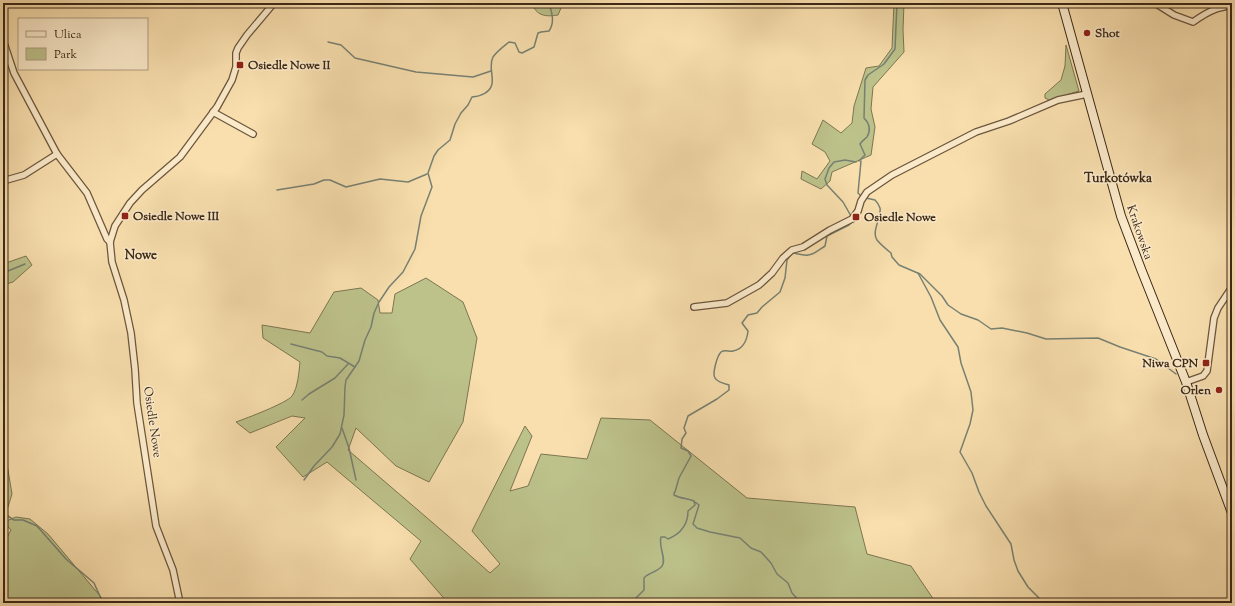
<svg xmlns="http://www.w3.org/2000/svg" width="1235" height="606" font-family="'Sorts Mill Goudy',serif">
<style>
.green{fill:#bdc28b;stroke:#7c7651}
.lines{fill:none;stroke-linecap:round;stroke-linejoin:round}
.stream{stroke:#778173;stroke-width:1.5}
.minor-casing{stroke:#6b563d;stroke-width:8}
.secondary-casing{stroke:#3c2917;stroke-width:10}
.minor{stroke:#fbeaca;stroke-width:5.5}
.secondary{stroke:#fbeaca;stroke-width:8}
.poi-dot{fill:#8f2418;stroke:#fbeaca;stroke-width:1.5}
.labels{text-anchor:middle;stroke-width:3;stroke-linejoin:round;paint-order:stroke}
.poi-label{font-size:12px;font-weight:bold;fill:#3c2917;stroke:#fbeaca;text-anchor:start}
.street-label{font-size:12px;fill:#3c2917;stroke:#fbeaca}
.neighbourhood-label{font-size:13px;font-weight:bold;fill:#3c2917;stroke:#fbeaca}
</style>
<rect width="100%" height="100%" fill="#f9dfae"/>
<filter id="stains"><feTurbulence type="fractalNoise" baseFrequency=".005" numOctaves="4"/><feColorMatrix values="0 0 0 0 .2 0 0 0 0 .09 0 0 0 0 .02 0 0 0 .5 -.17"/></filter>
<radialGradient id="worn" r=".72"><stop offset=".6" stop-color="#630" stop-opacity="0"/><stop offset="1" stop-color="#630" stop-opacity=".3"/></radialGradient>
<g class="green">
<path d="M532,3H561V8L558,15C546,17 536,16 532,3Z"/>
<polygon points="894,3 904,3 903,30 904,52 873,87 871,109 875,127 871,155 832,172 830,181 821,189 801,179 802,171 817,179 830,161 825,152 812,144 823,120 841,133 852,123 854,106 866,68 879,66 892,48"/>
<polygon points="1066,45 1079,91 1049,100 1045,98 1045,94 1061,80 1065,66"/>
<polygon points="26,256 32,265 13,282 3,285 3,264"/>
<path d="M426,278L463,302L477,338L463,422L429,482L396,466L356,428L348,450L447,535L490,573L500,564L472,531L525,426L532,436L510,491L528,486L541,454L587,459L601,418L650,420L747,498L855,507L867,554L911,566L936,603H448L410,559L421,541L327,462L303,477L276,447L305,418L292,416L250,433L236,422C247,418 287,403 292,396C298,388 299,371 300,362L263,338L262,325L310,333L334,292L361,288L378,300L380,313H392L395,294Z"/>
<polygon points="3,446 5,452 12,494 7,510 3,513"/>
<polygon points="16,517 30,519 48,534 106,603 3,603 3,545 11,530 4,522"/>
</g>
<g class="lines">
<g class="stream">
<polyline points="328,42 341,45 355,58 416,72 473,77 491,71"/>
<path d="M859,161L865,155L860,144C862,141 865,139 867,137C871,130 869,123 864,118L865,80L868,75L884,64L895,49L897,3"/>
<polyline points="861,161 858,193 862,197"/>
<polyline points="277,190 314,184 324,180 330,180 346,187 380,179 408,182 427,174"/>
<path d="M866,198L875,200C877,202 879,205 880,208C882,216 871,232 877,240C881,245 886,249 891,253L892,257L899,265L920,274L942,296L948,305L961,314L978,320L991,329L1002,328L1027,333L1046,339L1098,338L1120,347L1156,359L1176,374"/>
<polyline points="851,216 843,202 827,185 825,179 829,168 834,162 845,160 856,162"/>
<polyline points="3,273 25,264"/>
<polyline points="918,273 931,297 940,320 958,347 961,363 971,392 973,410 970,424 960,452 972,473 979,492 986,506 1011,544 1014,560 1018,571 1028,587 1039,598"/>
<polyline points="291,344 322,352 327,356 340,358 355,367"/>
<polyline points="302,400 309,394 335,378 348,364"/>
<polyline points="342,428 349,448 356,480"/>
<polyline points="3,475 5,483 3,491"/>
<path d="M304,480L314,466L332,447L340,434L344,415L345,387L346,380L359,361L365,340L371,327L374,313L379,302L389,287L403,272L415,249L421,216L432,187L428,173L434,156L438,150L450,140L455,124L461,113L468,105L472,97C475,96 478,97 481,95C502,87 486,70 493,57C497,51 504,46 509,42L515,43L519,52L522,53L534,47L538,33L541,32L549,31C555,22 552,13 549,3"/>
<polyline points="695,502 699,505 693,524 697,528 710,532 740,538 751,548 761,552 771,563 777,574 788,583 792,593 801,603"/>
<polyline points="3,513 14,520 23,520 37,526 66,559 94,583 103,603"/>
<path d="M631,603L644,590V578L646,576C650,573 660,570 662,566C667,560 658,546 661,537H665L668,539C680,534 688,525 688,511L695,505L694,501C687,498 681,499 674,495V493L675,492L679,478L691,456L688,451L681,448L682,439L686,433L684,428L688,416L717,399L729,390V385C725,384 717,382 715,378C712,374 717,356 721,352C725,349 729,352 733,351C744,349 747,340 748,331L742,323L748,315L757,313L762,307L780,292L785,278L787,260L792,253C797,253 802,256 808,255C814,255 820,249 825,246L827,236L849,225L854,220"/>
</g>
<defs>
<g id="minor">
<path d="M1155,3L1174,15L1193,22C1200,17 1208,12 1216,9C1222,7 1227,7 1232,4"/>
<polyline points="3,40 14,73 57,154 87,193 107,239 110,242"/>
<polyline points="213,112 253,134"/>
<polyline points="3,181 24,175 57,154"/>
<polyline points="694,307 727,303 759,285 772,273 783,258 792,250 803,247 830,230 852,219 858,211 861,201 867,192 892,175 976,132 1009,121 1058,100 1087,94"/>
<polyline points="1186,382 1203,376 1207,371 1214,318 1218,308 1232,287"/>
<polyline points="180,603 173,570 156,526 137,403 135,369 131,333 124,300 112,262 110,242 115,226 130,203 142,190 180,157 217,107 232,80 236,67 236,53 238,48 247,35 274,3"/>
</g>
<polyline id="secondary" points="1062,3 1121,216 1141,269 1186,382 1203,435 1232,513"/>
</defs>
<use href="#minor" class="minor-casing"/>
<use href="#secondary" class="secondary-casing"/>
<use href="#minor" class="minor"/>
<use href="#secondary" class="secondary"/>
</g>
<g class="poi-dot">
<circle cx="1087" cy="33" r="4"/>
<rect x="236" y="61" width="8" height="8" rx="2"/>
<rect x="121" y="212" width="8" height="8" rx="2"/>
<rect x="852" y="213" width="8" height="8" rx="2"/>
<rect x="1202" y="359" width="8" height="8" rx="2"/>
<circle cx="1219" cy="390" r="4"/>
</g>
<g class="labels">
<g class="poi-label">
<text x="1095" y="37">Shot</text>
<text x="248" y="69">Osiedle Nowe II</text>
<text x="133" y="220">Osiedle Nowe III</text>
<text x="864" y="221">Osiedle Nowe</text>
<text x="1198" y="367" text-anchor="end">Niwa CPN</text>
<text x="1211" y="394" text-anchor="end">Orlen</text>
</g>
<g class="street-label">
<text transform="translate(1140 232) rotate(71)" y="4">Krakowska</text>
<text transform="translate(153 422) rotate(82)" y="4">Osiedle Nowe</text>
</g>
<g class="neighbourhood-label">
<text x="1118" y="182">Turkotówka</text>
<text x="141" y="259">Nowe</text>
</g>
</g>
<rect width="1235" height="606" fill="none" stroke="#f9dfae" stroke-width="16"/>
<rect x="4" y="4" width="1227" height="598" fill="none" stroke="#3c2917" stroke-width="2"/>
<rect x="8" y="8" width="1219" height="590" fill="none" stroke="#3c2917"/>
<rect x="18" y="18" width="130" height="52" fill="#fbeaca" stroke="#af9d82"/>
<rect x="26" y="31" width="20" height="6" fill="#fbeaca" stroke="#af9d82"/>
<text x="54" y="38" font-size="12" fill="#3c2917">Ulica</text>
<rect x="26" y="48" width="20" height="12" fill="#bdc28b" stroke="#af9d82"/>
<text x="54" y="58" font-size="12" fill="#3c2917">Park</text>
<rect width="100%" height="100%" filter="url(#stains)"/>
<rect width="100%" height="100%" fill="url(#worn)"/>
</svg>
